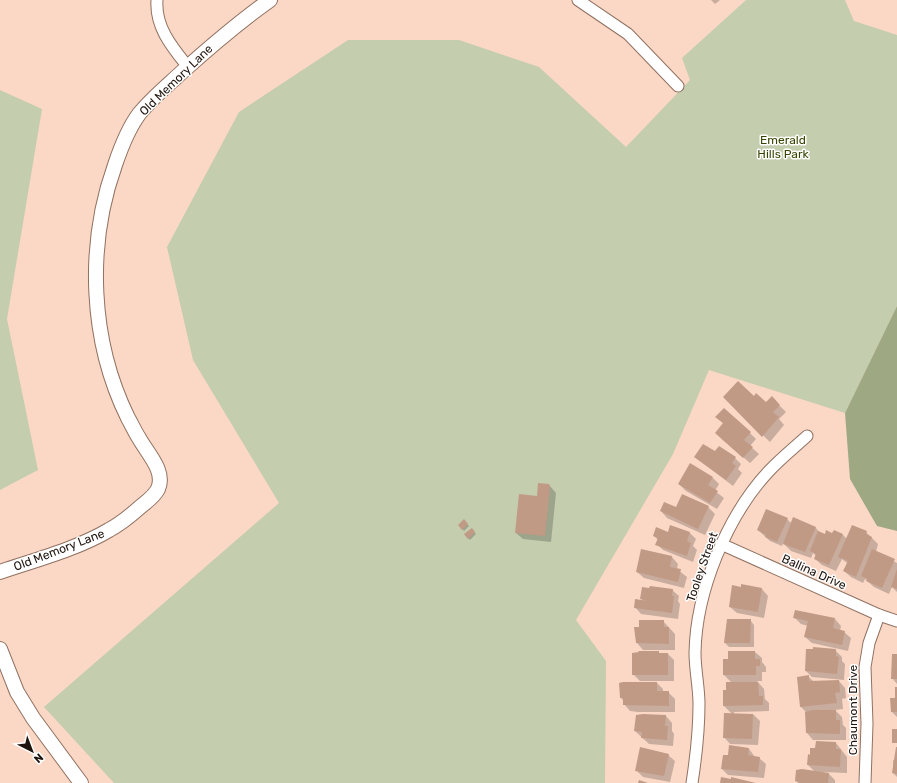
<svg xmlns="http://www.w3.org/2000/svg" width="897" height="783" font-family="Rubik,sans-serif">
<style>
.green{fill:#c4cdae}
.forest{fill:#9ea983}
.shadow{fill:#0003}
.building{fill:#c19a86}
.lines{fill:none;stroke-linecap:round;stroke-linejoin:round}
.minor-casing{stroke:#907161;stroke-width:13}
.tertiary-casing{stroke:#907161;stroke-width:16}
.minor{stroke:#fff;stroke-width:11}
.tertiary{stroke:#fff;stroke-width:14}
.labels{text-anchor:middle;stroke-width:3;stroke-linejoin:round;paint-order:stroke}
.street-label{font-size:12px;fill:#1e120c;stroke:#fff}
.park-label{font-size:12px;fill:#384402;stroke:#fff}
</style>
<rect width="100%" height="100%" fill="#fbd8c6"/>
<g class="green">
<polygon points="746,0 845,0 854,21 897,35 897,306 845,413 709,370 673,454 576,620 606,661 605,783 114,783 44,707 279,503 193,360 167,247 239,112 348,40 459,40 539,67 626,147 690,80 682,58"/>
<polygon points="0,90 42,109 7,319 38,470 0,490"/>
</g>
<polygon class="forest" points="897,306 897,531 877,526 850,479 845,413"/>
<g class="shadow">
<polygon points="711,0 720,0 715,4"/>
<polygon points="724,397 754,397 766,404 772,398 786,412 779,419 784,425 770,442"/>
<polygon points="717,417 750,433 756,439 750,446 759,454 750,463 722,439 724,424"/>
<polygon points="715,453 735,458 741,464 738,469 742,473 733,486 695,457"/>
<polygon points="691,465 713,478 719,484 715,491 724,498 717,509 686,491 679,484"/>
<polygon points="549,485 556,493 551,542 523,539 516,533 538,497"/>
<polygon points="708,507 715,514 705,535 667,518 661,511"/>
<polygon points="787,519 791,523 815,527 822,535 833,534 834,531 843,535 847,539 866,532 878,544 876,552 897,563 897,592 892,587 889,594 874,587 865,579 863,583 851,577 844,571 847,563 842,559 836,571 822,565 815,559 816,556 813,553 811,558 791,551 783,543 782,546 770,541 758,530"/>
<polygon points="464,521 469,526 464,531 459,525"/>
<polygon points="471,529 476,534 470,540 465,535"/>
<polygon points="689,532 696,539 693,546 697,550 693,562 663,550 657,544 658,540 654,536 669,533"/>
<polygon points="642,550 672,557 678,564 677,569 687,577 684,588 644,578 637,572"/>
<polygon points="762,589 768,596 764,618 737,613 730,607"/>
<polygon points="672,590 679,596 678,601 680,604 678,619 641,614 635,607 644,602 641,598"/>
<polygon points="796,611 835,619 841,626 840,631 844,632 851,638 848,651 812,643 805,637 808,626 801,624 794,617"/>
<polygon points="750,620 754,625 754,647 729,647 725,643"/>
<polygon points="663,621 675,634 675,650 643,650 637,643 640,628"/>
<polygon points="835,650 842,657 842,661 845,664 844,680 812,677 806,671"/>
<polygon points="658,652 660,654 668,654 674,660 674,681 640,681 633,674"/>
<polygon points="755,652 762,658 762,662 766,667 766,672 762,672 762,681 757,681 764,689 765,699 769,703 769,711 734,712 734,714 753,714 760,721 758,745 730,744 724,737 732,714 724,706 727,691 732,683 724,675 729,660"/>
<polygon points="897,655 897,684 892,678"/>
<polygon points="808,676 814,682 839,681 845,688 846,698 842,699 843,709 835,710 842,717 843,725 846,728 846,740 813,740 807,733 806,712 801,707"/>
<polygon points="656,682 663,689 663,692 668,692 675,699 675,712 638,712 630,711 624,704 624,701 621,698"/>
<polygon points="897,688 897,717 892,712 896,698"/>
<polygon points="637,716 666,716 672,723 672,731 674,734 673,746 649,744 635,731"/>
<polygon points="836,743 847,757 847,773 823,772 822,773 829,774 835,780 835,783 798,783 796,780 816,773 808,765 811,756"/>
<polygon points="749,749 755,757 759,758 766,764 764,778 728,775 722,769 728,757"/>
<polygon points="897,750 897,777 893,773 893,760 896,761"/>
<polygon points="668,755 675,761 670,782 643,777 637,771"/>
</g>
<g class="building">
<polygon points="738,381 754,396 756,393 766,402 772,396 780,405 773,412 779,417 762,437 723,397"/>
<polygon points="724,408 751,432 744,440 753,447 743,458 715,433 723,423 715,417"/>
<polygon points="703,444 715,451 719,446 736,457 732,463 736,466 726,480 694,457"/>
<polygon points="690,463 713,477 708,485 718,491 710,503 678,484"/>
<polygon points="538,483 549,484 550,486 545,536 515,533 519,494 537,496"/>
<polygon points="682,494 709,506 698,529 660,511 664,502 676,507"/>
<polygon points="766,509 788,518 777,542 765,537 766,535 757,530"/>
<polygon points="793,517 816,527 805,552 783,544"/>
<polygon points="464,519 468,524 462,530 458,525"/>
<polygon points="670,525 690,532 687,541 691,543 687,556 655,545 658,538 653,536 656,527 668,532"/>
<polygon points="852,525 867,531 866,534 872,537 856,577 843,571 848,561 838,557"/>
<polygon points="472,528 475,532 468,539 464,534"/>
<polygon points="826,530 832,533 834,530 843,534 829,565 814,559 816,554 810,551 818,531 825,534"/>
<polygon points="641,549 672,556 670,567 681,569 678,582 636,572"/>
<polygon points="872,549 895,559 882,588 866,581 868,579 861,576"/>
<polygon points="897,569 897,589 891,587"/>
<polygon points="741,584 762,588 758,612 729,607 732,585 741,587"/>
<polygon points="650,586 673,589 672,596 674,596 672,613 634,608 635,599 648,601 640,599 642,587 649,588"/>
<polygon points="795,610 835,618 833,628 845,631 842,645 804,637 808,621 793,618"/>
<polygon points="727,619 751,619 750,643 724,643"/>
<polygon points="639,620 664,620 664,627 669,627 669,644 636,643 634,627 639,627"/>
<polygon points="813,647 836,649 836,656 839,657 837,674 805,671 806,649 813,649"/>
<polygon points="638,651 659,651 659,653 668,653 668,675 632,675 632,653 639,652"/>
<polygon points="728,651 755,651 755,659 760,659 760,666 756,666 756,675 723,675 723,659 728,659"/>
<polygon points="892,654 897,654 897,679 891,679"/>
<polygon points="809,675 809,681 839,680 840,692 835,693 837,703 800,707 797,677"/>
<polygon points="623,682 657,682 657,691 669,691 669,706 623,705 623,698 620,698 619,683"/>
<polygon points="726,682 758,682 759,696 763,696 763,705 723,706 723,690 726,690"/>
<polygon points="895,687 897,687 897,712 891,712 890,698 895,698"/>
<polygon points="813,710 836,710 836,720 840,720 840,734 806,733 805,712"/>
<polygon points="724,713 753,714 752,739 723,738"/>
<polygon points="643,714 666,715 665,726 668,726 667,740 641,738 642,732 634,731 636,715"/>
<rect x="892" y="729" width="5" height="14"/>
<polygon points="816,741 836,742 836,749 841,749 840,767 807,765 808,754 810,755 810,748 815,748"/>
<polygon points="729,745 749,748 748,755 760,757 758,772 721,769 723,755 728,755"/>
<polygon points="640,747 669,754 664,776 635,771"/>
<polygon points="896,747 897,747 897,774 892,773"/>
<polygon points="802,769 829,773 828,783 801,783 795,781 796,770"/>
<polygon points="721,777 731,779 731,777 756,783 720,783"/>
<polygon points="639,780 648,783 638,783"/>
</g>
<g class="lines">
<defs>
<g id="minor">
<path d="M157,0C155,27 172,47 188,67"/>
<polyline points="578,0 628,34 678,86"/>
<polyline points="721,544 879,615 897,621"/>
<path d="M692,783C696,757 699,731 699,704C699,687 695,670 695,653C696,591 727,516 769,471C781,458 795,447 807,436"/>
<polyline points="865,783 867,724 865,667 869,643 879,615"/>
</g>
<g id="tertiary">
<path d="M0,572C35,560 77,549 109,530C120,524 130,516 139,508C146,502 154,497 158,489C166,471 147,453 139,438C135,432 132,425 128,418C90,341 86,246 115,165C121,147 128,129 139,114C152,98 168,85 182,72C211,46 239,22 270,0"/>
<polyline points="0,649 17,692 33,718 81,783"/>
</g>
</defs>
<use href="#minor" class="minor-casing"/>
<use href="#tertiary" class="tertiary-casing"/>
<use href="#minor" class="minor"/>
<use href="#tertiary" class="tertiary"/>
</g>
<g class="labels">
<g class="street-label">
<text transform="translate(176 80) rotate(-44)" y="4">Old Memory Lane</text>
<text transform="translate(59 550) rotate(-21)" y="4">Old Memory Lane</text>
<text transform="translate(702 567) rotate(-71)" y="4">Tooley Street</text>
<text transform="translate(814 572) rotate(24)" y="4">Ballina Drive</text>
<text transform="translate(853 710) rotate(-90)" y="4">Chaumont Drive</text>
</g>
<g class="park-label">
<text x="783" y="144">Emerald<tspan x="783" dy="14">Hills Park</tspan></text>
</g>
</g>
<g transform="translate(32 751) rotate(138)" stroke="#ffffff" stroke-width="3" paint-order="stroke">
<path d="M0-3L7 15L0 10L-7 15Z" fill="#1e120c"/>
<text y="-6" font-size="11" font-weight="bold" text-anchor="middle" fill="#1e120c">N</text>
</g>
</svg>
